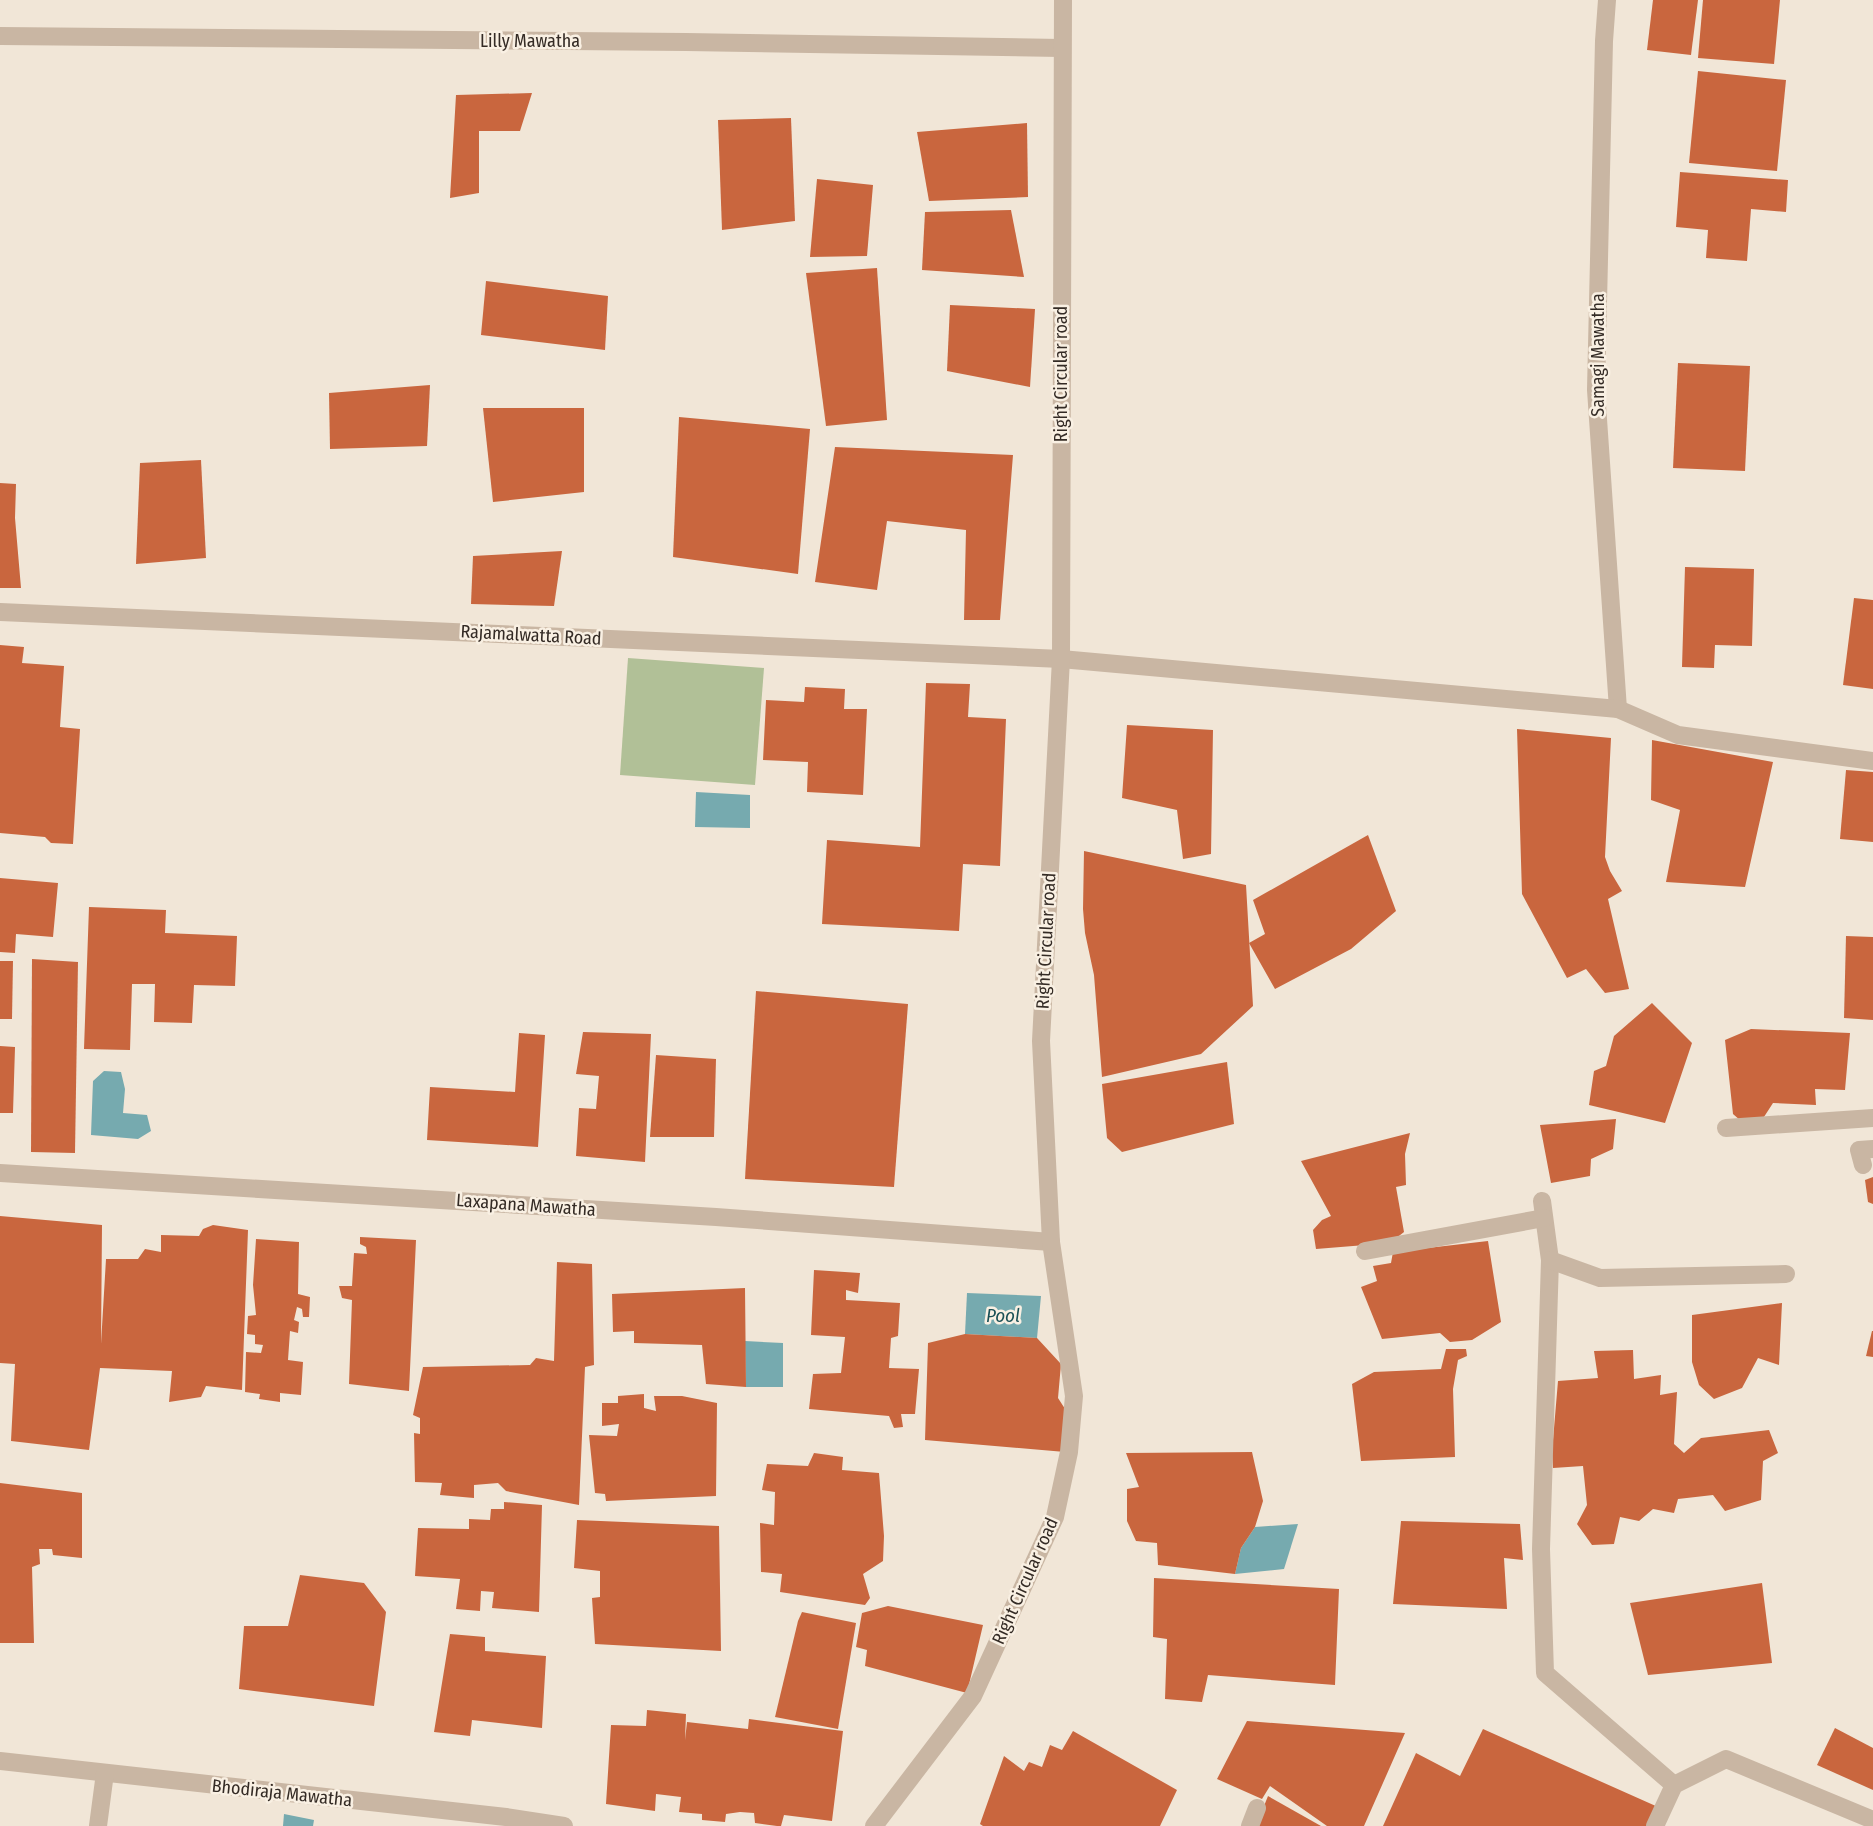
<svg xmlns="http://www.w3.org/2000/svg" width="1873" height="1826" font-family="'Fira Sans Condensed',sans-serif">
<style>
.green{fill:#b1c097}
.water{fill:#76aaaf}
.building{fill:#c9663e}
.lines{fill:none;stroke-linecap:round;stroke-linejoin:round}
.street{stroke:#c9b6a3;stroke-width:18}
.labels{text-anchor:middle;stroke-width:5;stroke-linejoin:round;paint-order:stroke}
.street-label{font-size:18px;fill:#342b25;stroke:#f9f0e3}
.water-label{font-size:19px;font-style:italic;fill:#1a5056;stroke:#f9f0e3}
</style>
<rect width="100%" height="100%" fill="#f1e6d7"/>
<polygon class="green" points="628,658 764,668 755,785 620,775"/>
<g class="water">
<polygon points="696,792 750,795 750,828 695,827"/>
<polygon points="104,1071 121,1072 125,1089 123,1113 147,1115 151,1131 138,1139 91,1135 93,1081"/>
<polygon points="967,1293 1041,1296 1037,1338 965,1334"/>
<polygon points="745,1341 783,1343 783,1387 746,1387"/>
<polygon points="1298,1524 1284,1569 1235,1574 1241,1548 1255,1527"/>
<polygon points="284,1814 314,1820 313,1826 283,1826"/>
</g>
<g class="building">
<polygon points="1653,0 1698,0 1691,55 1647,50"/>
<polygon points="1703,0 1780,0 1774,64 1698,58"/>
<polygon points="1698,71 1786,80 1777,171 1689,163"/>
<polygon points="532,93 520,131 479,131 479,193 450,198 456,95"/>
<polygon points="791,118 795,221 722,230 718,120"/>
<polygon points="1027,123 1028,197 929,201 917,132"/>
<polygon points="1680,172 1788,180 1786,212 1751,209 1747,261 1706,258 1708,230 1676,227"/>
<polygon points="817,179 873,185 867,256 810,257"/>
<polygon points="1011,210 1024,277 922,270 925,212"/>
<polygon points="877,268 887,420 826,426 806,273"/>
<polygon points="486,281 608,296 605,350 481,335"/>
<polygon points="950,305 1035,309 1030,387 947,371"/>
<polygon points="1678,363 1750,366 1745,471 1673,468"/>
<polygon points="430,385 427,446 330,449 329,393"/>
<polygon points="483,408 584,408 584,492 493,502"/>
<polygon points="679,417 810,429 798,574 673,557"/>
<polygon points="835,447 1013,455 1000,620 964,620 966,530 887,521 877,590 815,582"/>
<polygon points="201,460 206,558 136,564 140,463"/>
<polygon points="0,483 16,484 15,518 21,588 0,588"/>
<polygon points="562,551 554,606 471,604 473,556"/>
<polygon points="1685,567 1754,569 1752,646 1715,645 1714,668 1682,667"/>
<polygon points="1854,598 1873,600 1873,689 1843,685"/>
<polygon points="0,645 24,647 22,663 64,666 60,727 80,729 73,844 51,843 45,837 0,833"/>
<polygon points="926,683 970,684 968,717 1006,719 1000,866 963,864 959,931 822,924 827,840 920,847"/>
<polygon points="805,687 845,689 844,709 867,709 863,795 807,792 808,762 763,760 766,700 804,702"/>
<polygon points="1127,725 1213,730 1211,854 1183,859 1177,810 1122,798"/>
<polygon points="1517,729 1611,738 1605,857 1610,871 1622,891 1608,899 1629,989 1605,993 1586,969 1567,978 1522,894"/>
<polygon points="1652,740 1773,762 1745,887 1666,882 1680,810 1651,800"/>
<polygon points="1846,770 1873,772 1873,842 1840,839"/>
<polygon points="1368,835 1396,911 1351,949 1275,989 1249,943 1265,934 1253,900"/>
<polygon points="1084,851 1246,885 1253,1006 1201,1054 1102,1077 1094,975 1085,933 1083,909"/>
<polygon points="0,878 58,883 53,937 16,934 15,953 0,952"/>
<polygon points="89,907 166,910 165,933 237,936 235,986 194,985 192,1023 154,1022 155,984 132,984 130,1050 84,1049"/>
<polygon points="1846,936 1873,937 1873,1020 1844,1018"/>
<polygon points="32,959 78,962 75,1153 31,1152"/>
<polygon points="0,961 13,961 12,1019 0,1019"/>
<polygon points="756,991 908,1004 894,1187 745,1179"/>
<polygon points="1652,1003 1692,1043 1665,1123 1589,1105 1594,1071 1606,1066 1614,1036"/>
<polygon points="1751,1029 1850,1033 1845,1090 1815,1089 1816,1105 1773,1103 1762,1120 1741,1121 1733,1114 1725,1040"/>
<polygon points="583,1032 651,1034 645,1162 576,1156 579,1108 596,1109 599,1076 576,1074"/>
<polygon points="519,1033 545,1035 538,1147 427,1140 430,1087 515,1092"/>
<polygon points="0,1046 15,1047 13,1113 0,1113"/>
<polygon points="656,1055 716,1059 714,1137 650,1137"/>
<polygon points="1227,1062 1234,1124 1122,1152 1107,1138 1102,1084"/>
<polygon points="1616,1119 1613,1149 1591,1159 1590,1176 1551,1183 1540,1125"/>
<polygon points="1410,1133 1405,1154 1406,1185 1396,1187 1404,1232 1390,1243 1316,1249 1313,1230 1322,1220 1331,1216 1301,1161"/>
<polygon points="1873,1177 1873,1204 1868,1202 1865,1180"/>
<polygon points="0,1216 102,1225 101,1344 106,1259 138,1259 145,1249 161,1252 161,1235 199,1236 203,1229 213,1225 248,1230 242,1390 206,1386 201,1397 169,1402 172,1371 100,1368 89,1450 11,1441 15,1364 0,1363"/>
<polygon points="360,1237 416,1240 409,1391 349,1384 352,1300 342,1298 339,1286 352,1286 354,1253 367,1254 366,1247 360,1244"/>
<polygon points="256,1239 299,1242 298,1294 310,1297 309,1317 303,1317 302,1309 297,1307 294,1320 299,1322 298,1333 290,1331 288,1360 303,1362 301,1395 280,1393 280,1402 259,1399 260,1394 245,1392 246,1352 261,1353 263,1345 255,1344 255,1335 247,1334 248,1316 256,1315 253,1285"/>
<polygon points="1488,1241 1501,1322 1472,1340 1450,1342 1440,1333 1382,1339 1361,1287 1377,1281 1373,1266 1391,1263 1393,1252"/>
<polygon points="557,1262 592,1264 594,1365 585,1367 579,1505 506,1491 498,1483 474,1485 474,1498 440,1495 442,1483 415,1482 414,1433 420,1434 420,1418 413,1415 423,1367 530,1365 536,1358 554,1361"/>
<polygon points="814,1270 860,1273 858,1293 846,1290 846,1300 900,1303 898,1336 891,1338 889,1368 919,1369 915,1414 901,1414 903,1427 894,1428 889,1416 809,1409 813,1374 841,1373 845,1337 811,1335"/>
<polygon points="745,1288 746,1387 706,1384 702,1345 634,1343 634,1331 613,1332 612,1294"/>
<polygon points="1782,1303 1779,1365 1758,1358 1742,1388 1714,1399 1699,1385 1692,1362 1692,1315"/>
<polygon points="1872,1331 1873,1331 1873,1357 1866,1356"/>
<polygon points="965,1334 1037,1338 1061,1364 1058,1398 1067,1412 1065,1452 925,1440 928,1343"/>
<polygon points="1446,1349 1466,1349 1467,1356 1458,1360 1453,1389 1455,1457 1361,1461 1352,1384 1374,1372 1441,1369"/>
<polygon points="1633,1350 1634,1379 1661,1375 1660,1395 1677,1392 1674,1444 1684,1453 1701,1438 1769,1430 1778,1453 1763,1461 1761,1500 1725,1511 1713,1495 1678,1499 1674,1513 1653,1509 1639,1521 1620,1517 1614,1544 1592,1545 1577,1524 1587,1505 1583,1466 1553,1468 1552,1452 1558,1381 1598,1378 1594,1351"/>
<polygon points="644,1394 644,1408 656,1411 654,1396 682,1396 717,1403 716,1496 606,1501 605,1494 595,1493 589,1435 617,1436 619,1424 602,1426 602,1403 618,1403 618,1396"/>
<polygon points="1252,1452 1263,1501 1255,1527 1241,1548 1235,1574 1158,1565 1157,1543 1136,1541 1127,1521 1127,1489 1139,1487 1126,1453"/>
<polygon points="814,1453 843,1457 842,1470 879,1473 884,1536 883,1561 863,1574 870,1598 865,1605 780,1592 782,1574 761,1572 760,1523 774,1525 775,1492 762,1490 767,1464 808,1466"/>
<polygon points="0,1483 82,1493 82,1558 53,1555 52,1549 39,1549 40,1564 32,1567 34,1643 0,1643"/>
<polygon points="504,1502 542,1505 539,1612 492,1608 494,1592 481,1591 480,1611 456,1609 460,1579 415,1576 418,1528 469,1529 469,1519 490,1520 491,1509 504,1509"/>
<polygon points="577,1520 719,1526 721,1651 595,1644 592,1598 600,1597 600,1571 574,1568"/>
<polygon points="1401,1521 1520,1524 1523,1560 1504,1558 1507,1609 1393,1604"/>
<polygon points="300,1575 364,1583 386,1612 374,1706 239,1689 244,1626 288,1626"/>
<polygon points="1154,1578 1339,1589 1335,1685 1208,1675 1202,1702 1165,1699 1167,1639 1153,1637"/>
<polygon points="1762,1583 1772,1663 1648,1675 1630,1603"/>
<polygon points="888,1606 983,1625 967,1693 865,1666 867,1650 856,1647 862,1613"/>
<polygon points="802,1612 856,1623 838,1729 775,1717 798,1621"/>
<polygon points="450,1634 485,1637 485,1651 546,1656 542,1728 472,1720 470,1736 434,1732"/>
<polygon points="647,1710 686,1714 685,1740 687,1722 748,1729 749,1719 843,1731 832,1821 784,1815 781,1826 777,1826 755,1823 754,1813 740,1812 726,1814 725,1822 702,1820 702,1814 679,1812 681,1797 656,1794 655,1811 606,1804 611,1725 646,1726"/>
<polygon points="1247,1721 1405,1733 1364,1826 1327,1826 1270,1786 1262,1799 1217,1779"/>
<polygon points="1835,1728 1873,1748 1873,1790 1817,1765"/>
<polygon points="1483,1729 1658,1807 1649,1826 1383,1826 1416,1753 1460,1776"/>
<polygon points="1073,1731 1177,1790 1160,1826 983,1826 980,1824 1004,1756 1024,1771 1029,1762 1042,1767 1050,1745 1062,1750"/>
<polygon points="1268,1796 1321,1826 1256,1826"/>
</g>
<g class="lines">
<g class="street">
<polyline points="1607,0 1604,41 1596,390 1618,709"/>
<polyline points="0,36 686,42 1061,48"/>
<polyline points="0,612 1061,659 1618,709 1678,735 1873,761"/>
<polyline points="1726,1128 1873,1118"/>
<polyline points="1863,1165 1859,1150 1873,1149"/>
<polyline points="0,1173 716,1217 1051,1242"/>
<polyline points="1542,1201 1550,1260 1541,1549 1545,1673 1674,1785"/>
<polyline points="1365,1251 1544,1218"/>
<polyline points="1550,1260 1600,1278 1786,1274"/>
<polyline points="0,1761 506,1817 564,1826"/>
<polyline points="98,1826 105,1773"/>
<polyline points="874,1826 973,1696 1055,1517 1069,1452 1074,1396 1051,1242 1041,1041 1061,659 1063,0"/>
<polyline points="1250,1826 1257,1808"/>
<polyline points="1655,1826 1674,1785 1726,1759 1873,1820"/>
</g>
</g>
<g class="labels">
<g class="street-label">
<text x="530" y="47">Lilly Mawatha</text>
<text transform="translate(1598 355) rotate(-90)" y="6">Samagi Mawatha</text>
<text transform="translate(1061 374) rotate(-90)" y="6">Right Circular road</text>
<text transform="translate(531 635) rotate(3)" y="6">Rajamalwatta Road</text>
<text transform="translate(1046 941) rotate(-87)" y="6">Right Circular road</text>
<text transform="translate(526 1205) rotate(4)" y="6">Laxapana Mawatha</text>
<text transform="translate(1025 1581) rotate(-66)" y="6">Right Circular road</text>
<text transform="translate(282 1793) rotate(6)" y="6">Bhodiraja Mawatha</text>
</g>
<g class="water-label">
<text x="1003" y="1322">Pool</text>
</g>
</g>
</svg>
